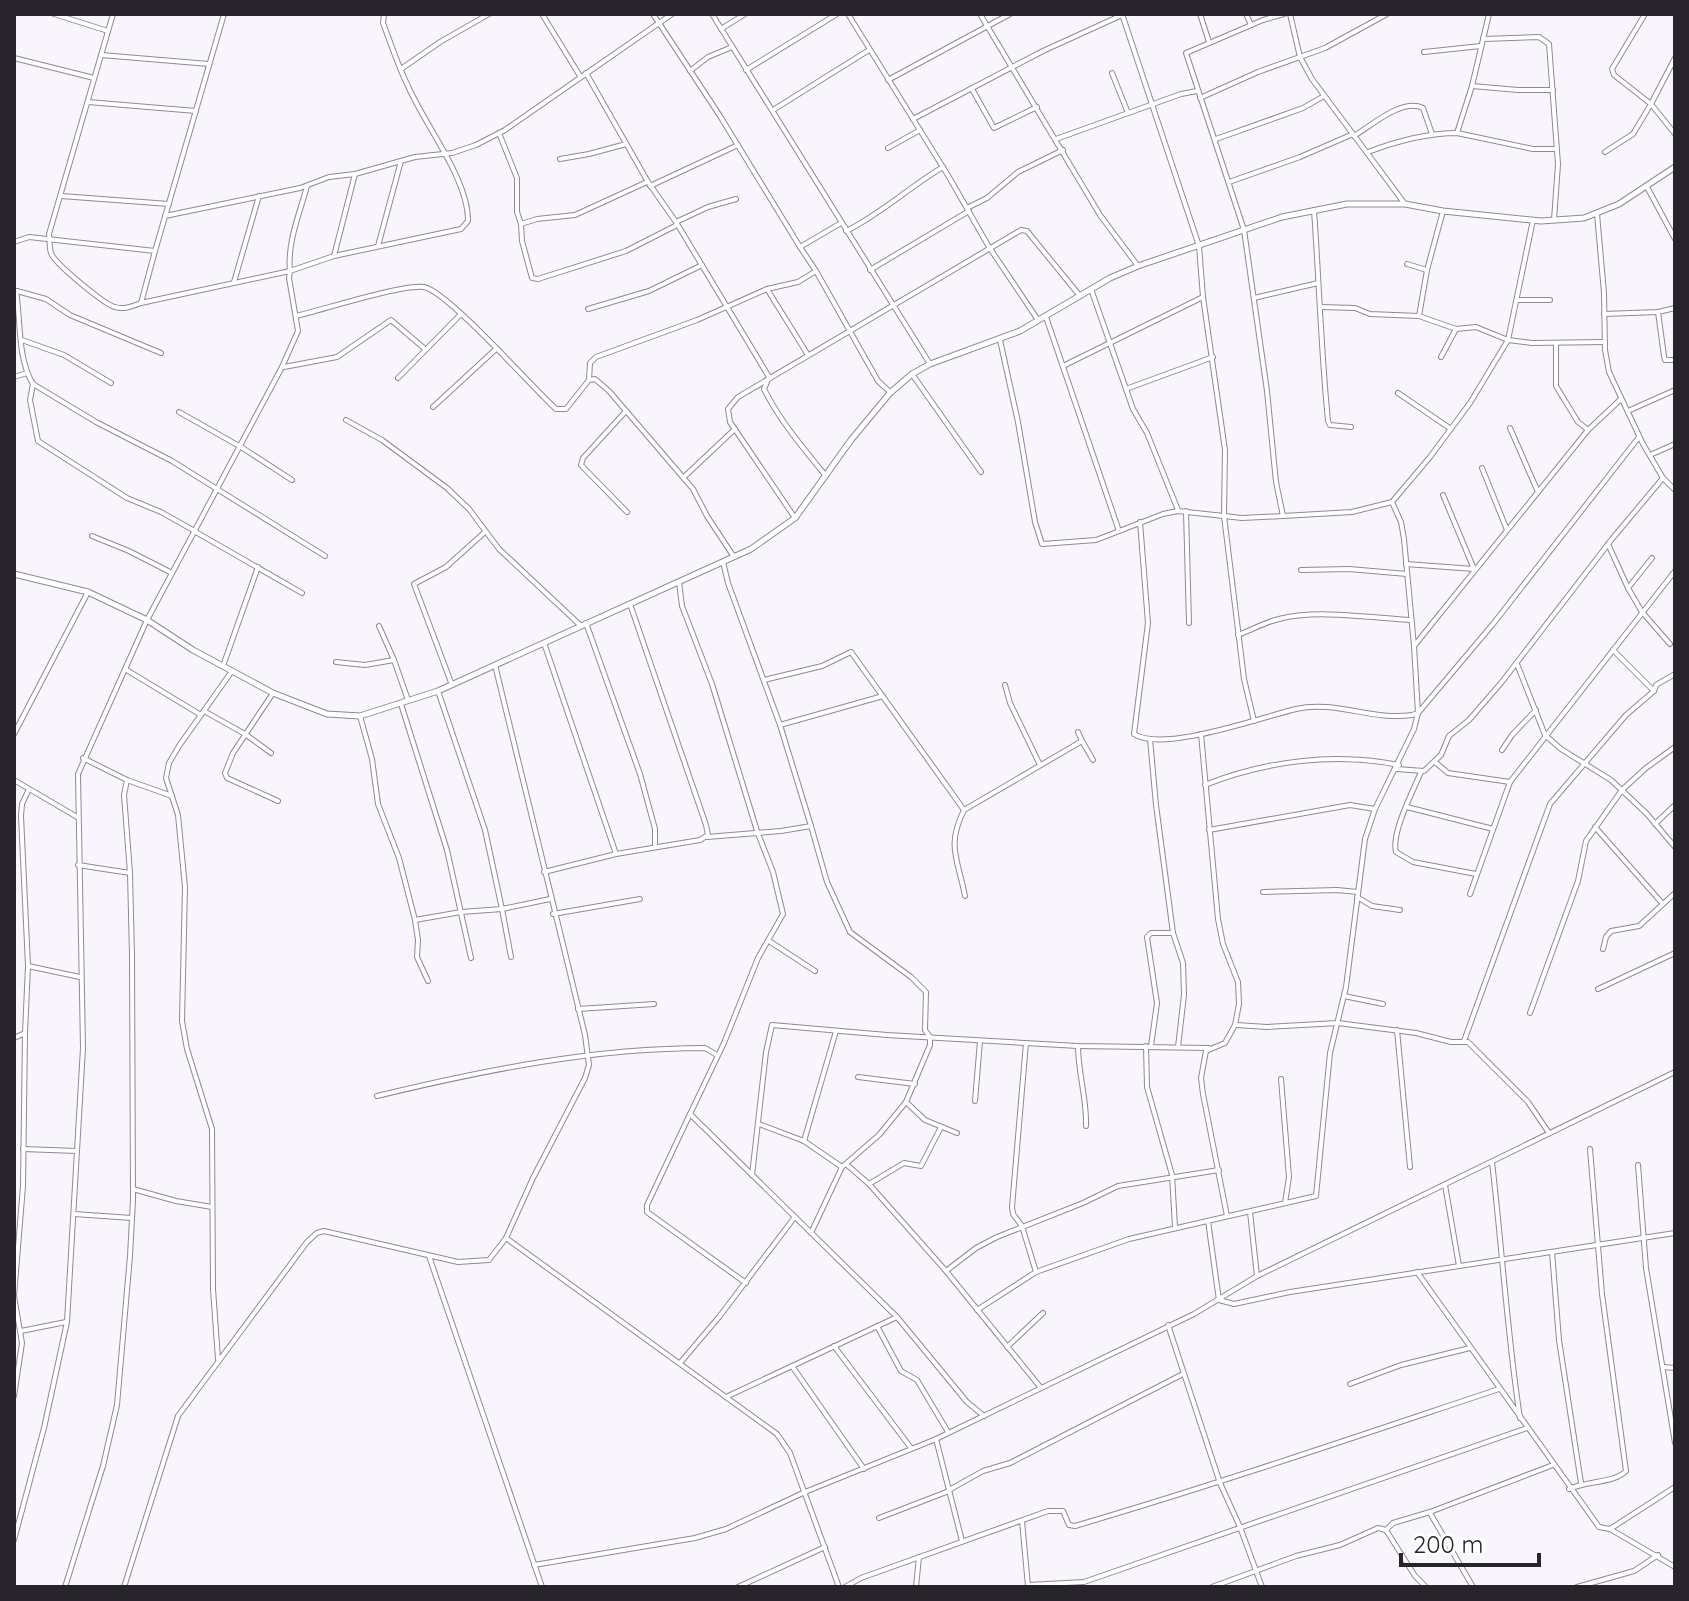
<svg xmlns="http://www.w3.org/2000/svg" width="1689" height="1601" font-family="Quicksand,sans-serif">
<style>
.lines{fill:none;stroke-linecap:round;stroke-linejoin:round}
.minor-casing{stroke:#908799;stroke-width:6}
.tertiary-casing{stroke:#908799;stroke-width:7}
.minor{stroke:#fff;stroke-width:4}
.tertiary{stroke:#fff;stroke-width:5}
</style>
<rect width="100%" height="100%" fill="#f9f5fd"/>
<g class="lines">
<defs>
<g id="minor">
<polyline points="54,14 108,31"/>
<path d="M113,14L49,234C50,240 49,247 51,253C54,263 105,305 115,307C124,310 133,306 141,303"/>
<polyline points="542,14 580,76"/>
<polyline points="653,14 720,116 800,247"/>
<polyline points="712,14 930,364"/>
<polyline points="848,14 949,177 989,247 1038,320"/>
<polyline points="980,14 1100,215 1138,266"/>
<polyline points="1122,14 1199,246 1203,297 1225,450 1224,516 1232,581 1244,679 1254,721"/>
<polyline points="1200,14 1209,42"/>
<polyline points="1246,14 1251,25"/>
<polyline points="1290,14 1300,57 1312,79 1405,204"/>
<polyline points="721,29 745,14"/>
<polyline points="1483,39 1539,37 1549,44 1558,164 1554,220"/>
<polyline points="1424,52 1481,46"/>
<polyline points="101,55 209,64"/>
<polyline points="14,58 94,78"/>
<polyline points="1675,58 1651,104 1675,134"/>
<polyline points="401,69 440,42 489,14"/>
<polyline points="746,70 837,14"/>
<polyline points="690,71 708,57 732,47"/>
<path d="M586,73L648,182L676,222L769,377L764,389C780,421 803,448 826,476"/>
<polyline points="1112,73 1128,113"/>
<polyline points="888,80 1010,14"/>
<polyline points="1472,86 1518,90 1553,90"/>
<polyline points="972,89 994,128 1037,107"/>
<polyline points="1200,98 1258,72 1325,48 1387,14"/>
<polyline points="88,102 196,111"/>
<polyline points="773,110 869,50"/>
<polyline points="913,119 1043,51 1122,15"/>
<polyline points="499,133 517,178 517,212 521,224"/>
<polyline points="1457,133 1472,86 1489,14"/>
<path d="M1354,136C1372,125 1402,98 1423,108L1432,134"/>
<polyline points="1056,139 1181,94 1197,91"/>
<polyline points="1216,139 1303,108 1324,96"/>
<polyline points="888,148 920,130"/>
<path d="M1368,152C1397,141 1426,133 1457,133L1533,149H1555"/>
<polyline points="1605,152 1633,134 1651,104 1614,75 1612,69 1645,14"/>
<polyline points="560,159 589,154 626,144"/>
<polyline points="647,182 575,215 537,219 521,224 522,241 532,278 538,279 626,251 677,225"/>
<polyline points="1229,182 1300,157 1353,134"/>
<path d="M307,186C300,213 287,242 290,271L334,256L461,229L468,221C469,180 424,124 408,86C398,66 391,44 383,23L384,14"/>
<polyline points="650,186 738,145"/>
<polyline points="1647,187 1675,239"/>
<polyline points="61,196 169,204"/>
<polyline points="967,208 987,198 1018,172 1063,150"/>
<path d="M1314,210C1319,280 1321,351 1328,421L1330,425L1351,427"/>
<polyline points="1443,211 1427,270 1419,316 1456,329 1476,327 1508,340 1532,343 1605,342"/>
<polyline points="1597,214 1604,293 1605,350 1609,372 1643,444 1663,478 1675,490"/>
<polyline points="165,216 300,188 329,177 355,174 415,157 452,153 476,145 505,130 672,14"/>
<polyline points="676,222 708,207 736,199"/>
<path d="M846,231C881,214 909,187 943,167"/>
<polyline points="14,242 29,237 155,251 141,303 290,271 289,278 298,331 282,367 147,620 78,774 83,1048 67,1322 44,1428 14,1540"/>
<polyline points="378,246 401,161"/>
<polyline points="155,251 224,14"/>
<polyline points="334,256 355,174"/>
<polyline points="1407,264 1427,270"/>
<polyline points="870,270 969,211"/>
<polyline points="816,271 800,247 841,223"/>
<polyline points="234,282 259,196"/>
<polyline points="767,289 808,355"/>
<polyline points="1091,289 1133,409 1147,433 1178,510"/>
<path d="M16,291C21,320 17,358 33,384L30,400L38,441L127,498L161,512L193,530"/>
<polyline points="17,291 46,299 70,315 161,353"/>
<polyline points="1254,298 1318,283"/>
<polyline points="1517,300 1550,300"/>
<polyline points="1321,307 1355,308 1370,314 1419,316"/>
<polyline points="588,309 649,291 702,265"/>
<polyline points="1658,312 1664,356 1665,360 1675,360"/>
<polyline points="1604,314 1658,312 1675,308"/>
<path d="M296,316C322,310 402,284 424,287C447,291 532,387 556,409H566L589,380L595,379L609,391L693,489L707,516L734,557"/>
<polyline points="1046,317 1119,531"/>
<polyline points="22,340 64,355 111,383"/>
<polyline points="1000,340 1018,422 1035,522 1042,544 1096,540 1163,514 1178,511 1242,518 1283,516 1352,512 1392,502"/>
<polyline points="1556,343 1556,386 1578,422 1587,429"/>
<polyline points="1441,357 1456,329"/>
<polyline points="1063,366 1203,297"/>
<polyline points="284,367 337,357 391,320 425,349"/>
<polyline points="912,374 981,472"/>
<polyline points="14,377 27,373"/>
<polyline points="398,378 461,314"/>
<polyline points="589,380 590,363 596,357 697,320 767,289 798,282 816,271 878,381 890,392"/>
<polyline points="33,384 96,422 172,461 325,556"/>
<polyline points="1126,389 1213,357"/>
<polyline points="1398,393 1451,429"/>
<polyline points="433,407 496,349"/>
<polyline points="626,411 583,458 581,465 627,512"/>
<polyline points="1628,411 1675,390"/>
<polyline points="179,412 241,447 292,480"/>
<polyline points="346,420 382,440 447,488 469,509 499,549 580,625"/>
<polyline points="1510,428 1538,492"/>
<polyline points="1650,455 1675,444"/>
<polyline points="1482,468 1507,530"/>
<polyline points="684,477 735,429"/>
<polyline points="1186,511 1189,623"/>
<polyline points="1283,516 1276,482 1267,391 1244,230 1186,53 1263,20 1284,14"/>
<polyline points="795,518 730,422 728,409 738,397 1021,230 1027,231 1080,296"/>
<path d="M1140,522L1148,623L1134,734C1163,753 1262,717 1296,709C1335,700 1373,721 1412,715L1418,713L1493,624L1639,437"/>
<polyline points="194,531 302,593"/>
<polyline points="92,536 129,551 172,573"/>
<polyline points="1608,544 1628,588 1642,612 1670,644"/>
<polyline points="723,562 728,583 780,725 811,826"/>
<polyline points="1406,564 1474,569 1443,495"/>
<polyline points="1301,570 1349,569 1407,574"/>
<polyline points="679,582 682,606 712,684 757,831 773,872 783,914 758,958 724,1043 690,1114 897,1317 967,1402 984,1416"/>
<polyline points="1628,588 1652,558"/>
<polyline points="586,623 640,774 655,829 655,847"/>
<polyline points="379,626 394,660"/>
<path d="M1238,635C1252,630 1265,622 1279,619C1316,609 1373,618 1411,620"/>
<polyline points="544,643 616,854"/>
<polyline points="1414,646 1404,539 1401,522 1392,502 1430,457 1470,403 1508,340 1533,220"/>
<polyline points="1613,650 1654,691"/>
<polyline points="336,662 365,665 394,660 408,700"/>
<polyline points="1517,664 1545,735 1561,749 1611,780 1647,814 1675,847"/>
<polyline points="223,666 258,567"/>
<polyline points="125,669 201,715"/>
<polyline points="764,680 822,666 851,652 964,810 1082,741 1093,760"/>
<polyline points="452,685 414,584 446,567 485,532"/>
<polyline points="1005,685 1010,703 1040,765"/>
<polyline points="273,693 233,753 225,773 227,778 278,801"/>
<polyline points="401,704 447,850 471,958"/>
<polyline points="204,711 245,734 271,753"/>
<polyline points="360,716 372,759 378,804 399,858 415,920 418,940 417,957 428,981"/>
<polyline points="780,725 883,696"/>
<polyline points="1078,732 1082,741"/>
<polyline points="14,734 88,592"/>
<polyline points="1201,734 1218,919 1223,944 1238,982 1239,1004 1235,1025 1225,1043 1206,1051 1201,1078 1203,1094 1227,1216"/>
<polyline points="1150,739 1156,805 1173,933 1183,963 1184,995 1178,1047"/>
<polyline points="1502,750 1512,735 1536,710"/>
<polyline points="1435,762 1448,773 1510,782"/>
<polyline points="1396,769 1424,771 1441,755 1449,736 1469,720 1501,683 1612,539 1663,478"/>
<path d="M1421,772C1413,791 1391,833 1396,852L1413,862L1476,874"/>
<polyline points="14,780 77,817"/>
<polyline points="127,780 172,796"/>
<path d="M1205,785C1265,761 1335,752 1399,765"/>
<polyline points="1407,807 1493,829"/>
<path d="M964,810C946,846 958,859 965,896"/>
<polyline points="1655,824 1675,805"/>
<polyline points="1595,827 1662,903"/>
<polyline points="1209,830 1350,805 1375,809"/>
<polyline points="707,837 781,831 811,826 827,882 850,932 911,977 926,992 925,1030 930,1037 930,1045 906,1102 879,1135 842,1167 811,1233"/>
<polyline points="78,865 130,873"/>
<polyline points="544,872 616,854 700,840 708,835 706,825 630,604"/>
<polyline points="1263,892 1337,890 1358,892"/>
<polyline points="1470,894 1510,782 1675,571"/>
<polyline points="1357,897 1372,906 1400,910"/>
<polyline points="553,914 640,899"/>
<polyline points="415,920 461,912 502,909 485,830 438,691"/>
<polyline points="769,941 815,971"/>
<polyline points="1603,949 1606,937 1611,931 1639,926 1675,893"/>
<polyline points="511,957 502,909 550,899"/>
<polyline points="28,966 80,977"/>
<polyline points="1598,989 1675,953"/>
<polyline points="1344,996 1383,1004"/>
<polyline points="578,1009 654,1004"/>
<polyline points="1530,1013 1578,881 1586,841 1622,790 1646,768 1675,747"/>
<polyline points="1236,1025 1267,1027 1338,1023 1416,1033 1451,1042 1468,1042 1528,1102 1549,1133"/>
<polyline points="1397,1030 1410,1167"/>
<polyline points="25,1033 28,966 21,816 22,804 29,789"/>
<polyline points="14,1038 25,1033 23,1186 14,1296 22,1343 14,1396"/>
<polyline points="1464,1041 1550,804 1626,715 1654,691 1656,685 1675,674"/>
<polyline points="1026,1043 1012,1207 1013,1214 1022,1226 1036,1272"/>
<path d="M1078,1046C1078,1073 1087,1099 1086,1126"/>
<polyline points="1146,1046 1147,1087 1172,1175 1175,1227"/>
<polyline points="1151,1046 1157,1003 1147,937 1151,933 1173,933"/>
<polyline points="858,1077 915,1084"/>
<polyline points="1281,1079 1289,1177 1285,1203"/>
<path d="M377,1096C485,1070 593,1048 705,1048L717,1055"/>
<polyline points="975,1101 980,1041"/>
<polyline points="906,1102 925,1120 957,1133"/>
<polyline points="690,1114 647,1205 647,1212 746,1283"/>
<polyline points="759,1124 804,1141 842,1167"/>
<polyline points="804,1141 836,1031"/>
<polyline points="23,1149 77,1151"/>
<path d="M1492,1162C1502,1247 1507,1333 1520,1418"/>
<polyline points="846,1164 869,1184 946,1271 1041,1388"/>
<polyline points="1638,1165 1646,1268 1675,1443"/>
<polyline points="752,1175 766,1052 772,1025 887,1035 1078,1046 1209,1048"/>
<polyline points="869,1184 904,1163 921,1166 941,1127"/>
<polyline points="1445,1185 1459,1266"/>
<polyline points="133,1189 176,1201 212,1207"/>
<polyline points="1250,1212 1257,1276"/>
<polyline points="74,1214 132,1218"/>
<polyline points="1208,1221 1219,1300 1234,1304 1290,1292 1675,1233"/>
<polyline points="506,1238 777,1434 790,1453 839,1587"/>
<polyline points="1552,1252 1559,1340 1581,1483"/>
<polyline points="429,1256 542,1587"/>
<polyline points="946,1271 976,1248 997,1237 1083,1203 1118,1186 1219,1170"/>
<polyline points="1417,1272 1599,1527 1610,1529 1675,1487"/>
<polyline points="977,1310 1036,1272 1129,1239 1316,1196 1330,1053 1346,987 1365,839 1375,809 1414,729 1418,713 1414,646 1588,430 1621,399"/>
<polyline points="1168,1325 1220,1483 1240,1527 1262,1587"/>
<polyline points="877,1326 901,1371 917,1380 948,1432"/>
<polyline points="21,1331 66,1322"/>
<polyline points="834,1346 911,1448"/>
<polyline points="1007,1347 1043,1313"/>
<polyline points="218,1359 213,1289 212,1129 187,1049 182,1021 185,887 178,815 166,778 169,763 179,746 232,671"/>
<polyline points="680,1363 719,1317 794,1218"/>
<polyline points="792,1366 864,1469"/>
<polyline points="1663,1367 1675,1368"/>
<polyline points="1350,1384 1401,1365 1470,1348"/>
<polyline points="726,1397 897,1317"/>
<polyline points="936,1439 962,1541"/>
<path d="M1569,1489C1585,1481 1615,1483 1626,1471L1602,1294L1590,1149"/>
<polyline points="949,1490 983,1471 1010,1463 1183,1374"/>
<polyline points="1430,1513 1473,1587"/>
<polyline points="879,1518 949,1491"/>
<polyline points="1022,1521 1028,1586"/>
<polyline points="1610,1529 1675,1567"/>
<polyline points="1386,1530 1415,1576 1426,1587"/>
<polyline points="534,1565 695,1538 726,1529 805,1492 936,1439 1194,1314 1257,1276 1675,1072"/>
<polyline points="1028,1585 1084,1582 1527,1428"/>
<polyline points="65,1587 103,1466 117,1405 130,1256 133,1200 132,955 130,873 124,795 127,780 83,758"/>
<polyline points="124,1587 178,1416 307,1242 317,1233 324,1231 458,1262 489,1260 506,1238 533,1178 585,1078 589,1065 585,1035 495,665"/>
<polyline points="738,1587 825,1547"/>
<path d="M845,1587L861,1578L1048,1511H1063L1069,1525L1075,1526C1218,1484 1358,1436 1499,1389"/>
<polyline points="916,1587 919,1557"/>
<polyline points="1212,1587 1296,1556 1340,1545 1378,1528 1386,1530 1393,1523 1430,1512 1553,1465"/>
<polyline points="1577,1587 1634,1571 1658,1555"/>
</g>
<polyline id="tertiary" points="14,574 88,592 147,620 193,650 273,693 327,714 360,716 438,691 751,549 795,518 851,440 890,393 912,374 930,364 1020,331 1110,278 1138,266 1282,217 1347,204 1405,204 1443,211 1541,221 1584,218 1619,204 1675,167"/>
</defs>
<use href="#minor" class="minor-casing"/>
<use href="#tertiary" class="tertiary-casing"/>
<use href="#minor" class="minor"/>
<use href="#tertiary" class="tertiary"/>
</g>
<rect width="1689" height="1601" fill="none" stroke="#27242b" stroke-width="32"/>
<path d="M1401 1553v12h138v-12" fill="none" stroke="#27242b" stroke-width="4"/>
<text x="1413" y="1553" font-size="24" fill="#27242b" stroke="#ffffff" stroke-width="6" paint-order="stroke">200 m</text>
</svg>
